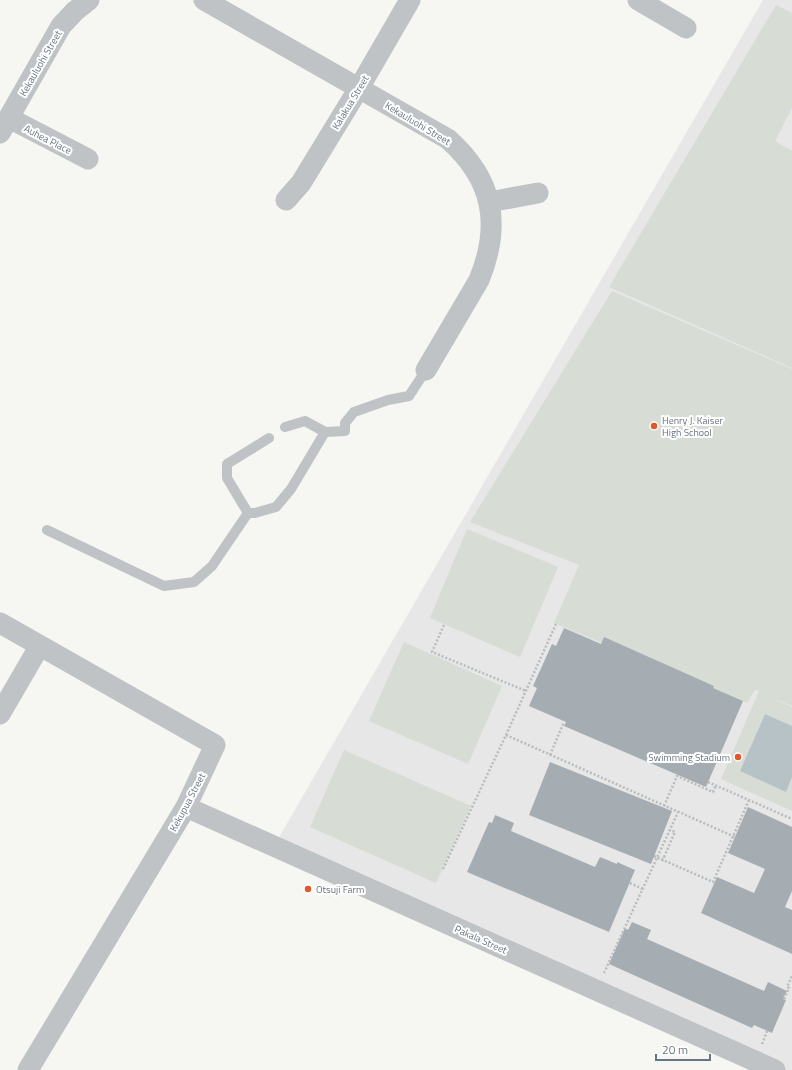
<svg xmlns="http://www.w3.org/2000/svg" width="792" height="1070" font-family="'Titillium Web',sans-serif">
<style>
.built{fill:#e6e7e6}
.green{fill:#d7dcd4}
.water{fill:#b7c2c7}
.building{fill:#a5adb3}
.lines{fill:none;stroke-linecap:round;stroke-linejoin:round}
.path{stroke:#b9bcbe;stroke-width:2.5;stroke-dasharray:2 2;stroke-linecap:butt}
.service{stroke:#bfc3c6;stroke-width:10}
.minor{stroke:#bfc3c6;stroke-width:21}
.path-bridge{stroke:#b9bcbe;stroke-width:2.5;stroke-dasharray:2 2;stroke-linecap:butt}
.poi-dot{fill:#de582a;stroke:#fff;stroke-width:1.5}
.labels{text-anchor:middle;stroke-width:4;stroke-linejoin:round;paint-order:stroke}
.street-label{font-size:10px;fill:#667583;stroke:#fff}
.poi-label{font-size:10px;fill:#667583;stroke:#fff;text-anchor:start}
</style>
<rect width="100%" height="100%" fill="#f6f6f2"/>
<polygon class="built" points="763,0 792,0 792,1070 762,1070 270,853"/>
<g class="green">
<polygon points="776,5 792,13 792,108 775,141 792,151 792,368 609,287"/>
<polygon points="612,291 792,369 792,706 766,695 792,707 792,726 765,714 740,771 785,791 792,777 792,811 721,779 759,691 755,690 747,703 554,623 579,565 470,522"/>
<polygon points="467,529 558,567 520,657 430,618"/>
<polygon points="404,642 502,686 468,764 369,721"/>
<polygon points="344,750 471,806 436,883 310,827"/>
</g>
<polygon class="water" points="765,714 792,726 792,777 786,792 740,771"/>
<g class="building">
<polygon points="564,628 601,644 604,637 714,686 713,688 743,701 706,787 564,726 566,722 529,706 537,688 533,686 552,644 556,646"/>
<polygon points="550,762 672,811 651,864 529,815"/>
<polygon points="748,807 792,827 792,891 785,907 792,910 792,954 701,913 717,877 754,893 765,869 728,853"/>
<polygon points="495,815 514,823 511,831 595,867 600,857 617,864 617,862 635,870 609,932 467,872 489,822 492,823"/>
<polygon points="632,922 651,930 647,939 764,991 768,982 787,991 783,999 786,1000 772,1033 754,1025 752,1028 609,964 625,928 628,930"/>
</g>
<g class="lines">
<g class="path">
<polyline points="444,625 432,652 526,691"/>
<polyline points="506,735 735,837"/>
<polyline points="550,755 564,722"/>
<polyline points="708,782 792,819"/>
<polyline points="664,806 677,776 713,792 716,785"/>
<polyline points="654,856 713,882 749,800"/>
<polyline points="664,857 675,832 670,830"/>
<polyline points="443,869 506,735 556,624"/>
<polyline points="630,883 643,889"/>
<polyline points="604,973 678,812"/>
<polyline points="784,999 789,988 787,987 792,976"/>
<polyline points="762,1044 767,1031"/>
</g>
<g class="service">
<polyline points="325,432 345,431 345,423 354,412 388,400 409,396 426,370"/>
<polyline points="269,438 227,464 227,478 248,513 255,513 276,507 291,489 325,432 305,421 285,427"/>
<polyline points="47,530 164,586 194,582 212,566 248,513"/>
</g>
<g class="minor">
<path d="M204,0L448,139C493,179 502,224 479,280L426,370"/>
<polyline points="638,0 686,28"/>
<polyline points="9,118 88,159"/>
<polyline points="0,133 61,26 75,11 89,0"/>
<polyline points="286,200 301,183 359,88 410,0"/>
<polyline points="489,202 538,193"/>
<polyline points="0,623 215,745 186,807 28,1070"/>
<polyline points="0,714 39,647"/>
<polyline points="186,807 775,1070"/>
</g>
<polyline class="path-bridge" points="654,856 663,860 664,857"/>
</g>
<g class="poi-dot">
<circle cx="654" cy="426" r="4"/>
<circle cx="738" cy="757" r="4"/>
<circle cx="308" cy="889" r="4"/>
</g>
<g class="labels">
<g class="street-label">
<text transform="translate(40 63) rotate(-60)" y="4">Kekauluohi Street</text>
<text transform="translate(350 102) rotate(-59)" y="4">Kalakua Street</text>
<text transform="translate(418 123) rotate(31)" y="4">Kekauluohi Street</text>
<text transform="translate(48 139) rotate(27)" y="4">Auhea Place</text>
<text transform="translate(187 802) rotate(-62)" y="4">Kekupua Street</text>
<text transform="translate(481 939) rotate(24)" y="4">Pakala Street</text>
</g>
<g class="poi-label">
<text x="662" y="424">Henry J. Kaiser<tspan x="662" dy="12">High School</tspan></text>
<text x="730" y="761" text-anchor="end">Swimming Stadium</text>
<text x="316" y="893">Otsuji Farm</text>
</g>
</g>
<path d="M656 1054v6h54v-6" fill="none" stroke="#667583" stroke-width="2"/>
<text x="662" y="1054" font-size="12" fill="#667583" stroke="#ffffff" stroke-width="3" paint-order="stroke">20 m</text>
</svg>
